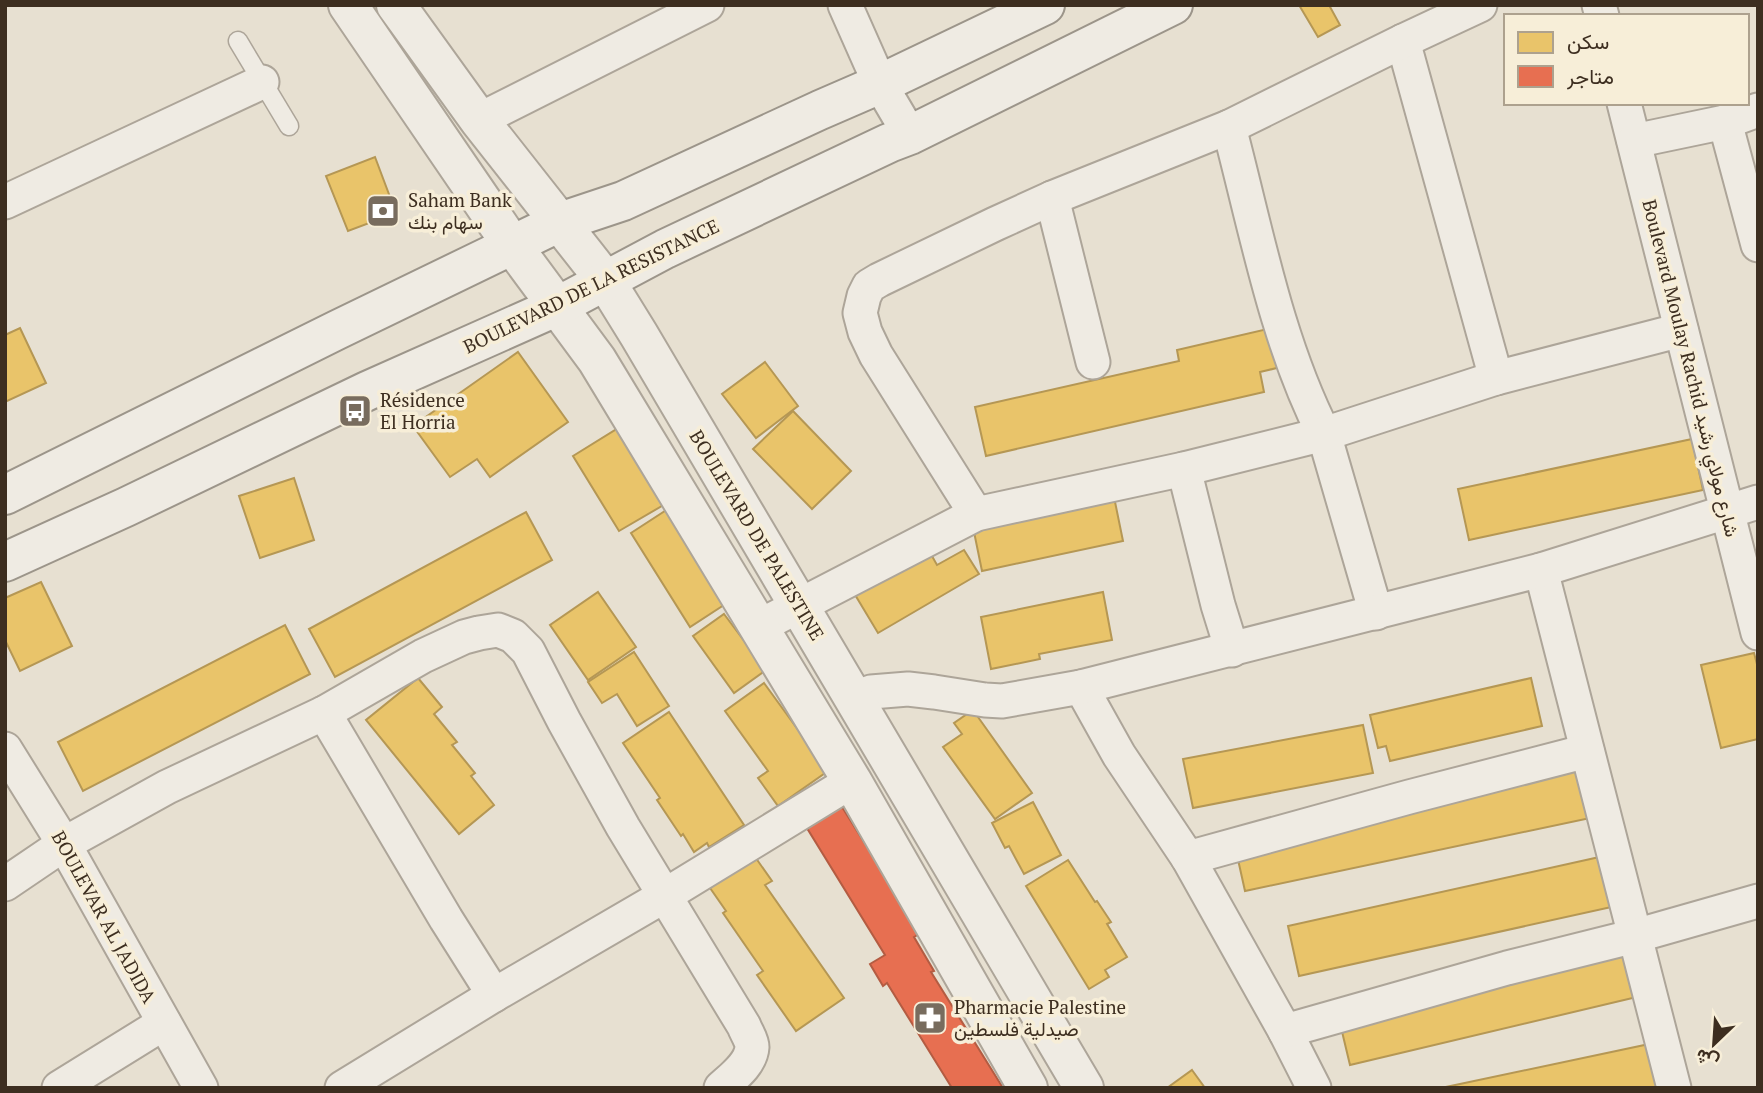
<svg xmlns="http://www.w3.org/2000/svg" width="1763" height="1093" font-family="'PT Serif',Vazirmatn,serif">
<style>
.homes{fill:#e9c46a;stroke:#b59754;stroke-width:2}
.shops{fill:#e76f51;stroke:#b45c42;stroke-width:2}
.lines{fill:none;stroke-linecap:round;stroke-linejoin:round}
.service-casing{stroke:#ada599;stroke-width:21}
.minor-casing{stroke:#ada599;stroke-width:37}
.tertiary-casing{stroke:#ada599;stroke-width:42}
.secondary-casing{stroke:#9c958a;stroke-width:42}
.service{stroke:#efebe3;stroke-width:18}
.minor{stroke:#efebe3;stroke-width:33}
.tertiary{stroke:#efebe3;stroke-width:38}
.secondary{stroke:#efebe3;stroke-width:38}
.labels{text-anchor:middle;stroke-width:7;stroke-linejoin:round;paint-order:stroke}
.poi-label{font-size:19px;fill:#3d2e20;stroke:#f7eed8;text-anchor:start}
.street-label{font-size:19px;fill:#3d2e20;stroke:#f7eed8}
</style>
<rect width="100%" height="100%" fill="#e7e0d1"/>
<g class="homes">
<polygon points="1299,5 1329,5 1340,25 1318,37"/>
<polygon points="375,157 396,213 348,231 326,176"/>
<polygon points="20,328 46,383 5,402 5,335"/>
<polygon points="1272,328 1281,367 1260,372 1264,392 986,456 975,407 1179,361 1177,350"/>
<polygon points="518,352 568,422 490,477 477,459 450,477 413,426"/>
<polygon points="765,362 798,406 756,438 722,394"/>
<polygon points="793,411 851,471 812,509 753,449"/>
<polygon points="620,427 667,503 619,531 573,456"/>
<polygon points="1692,439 1703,490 1469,540 1458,489"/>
<polygon points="294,478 314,540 260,558 239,496"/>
<polygon points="1114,497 1123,541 982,571 973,527"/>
<polygon points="668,509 727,603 690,627 631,533"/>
<polygon points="526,512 552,560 335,677 309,629"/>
<polygon points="928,549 937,565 964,550 979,574 878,633 854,593"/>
<polygon points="41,582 72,646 20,671 5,640 5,598"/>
<polygon points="598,592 636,647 588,680 550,625"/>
<polygon points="1103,592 1112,640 1039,654 1040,659 991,669 981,617"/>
<polygon points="724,614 766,670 734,693 693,636"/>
<polygon points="285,625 310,674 83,791 58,742"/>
<polygon points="634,652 669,706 637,726 617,694 602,703 588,682"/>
<polygon points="1754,653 1758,668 1758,739 1721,748 1701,665"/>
<polygon points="418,678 442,707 434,714 457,742 452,745 475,773 471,776 494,805 459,834 366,720"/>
<polygon points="1531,678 1542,726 1390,761 1386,746 1378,748 1370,715"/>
<polygon points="764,683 828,771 778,806 758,778 768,771 725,711"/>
<polygon points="973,710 1032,793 995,819 943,747 962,734 954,723"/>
<polygon points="669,712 744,825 709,847 707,843 694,852 683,834 681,836 657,800 660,798 623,743"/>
<polygon points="1363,725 1373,773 1193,808 1183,759"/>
<polygon points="1584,768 1595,817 1245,891 1235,846"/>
<polygon points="1033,802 1061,855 1024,874 1009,846 1005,848 992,823"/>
<polygon points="753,854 772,881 765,885 844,998 796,1031 757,975 763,971 723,913 726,911 708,885"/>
<polygon points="1604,856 1616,906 1299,976 1288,926"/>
<polygon points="1068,860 1095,902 1097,901 1111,922 1107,924 1127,957 1105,970 1109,977 1089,989 1026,886"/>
<polygon points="1630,950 1641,996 1350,1065 1339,1019"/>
<polygon points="1654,1043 1663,1088 1441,1088"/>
<polygon points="1192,1070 1205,1088 1167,1088"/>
</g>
<polygon class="shops" points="837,799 921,933 914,937 934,971 931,972 1003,1088 952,1088 887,983 883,986 870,964 885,955 802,820"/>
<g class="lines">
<defs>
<polyline id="service" points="238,41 289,126"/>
<g id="minor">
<polyline points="845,5 880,84 910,135"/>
<polyline points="1599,5 1602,16"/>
<polyline points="1403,41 1496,378"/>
<polyline points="1624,103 1758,633"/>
<polyline points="479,120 707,5"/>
<polyline points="1725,122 1758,245"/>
<path d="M1229,127C1256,229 1276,340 1324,434L1376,613"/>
<polyline points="1634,141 1725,122 1758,110"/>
<polyline points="1052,198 1093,362"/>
<polyline points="5,202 262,82"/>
<polyline points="1184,469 1218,605 1232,650"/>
<polyline points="976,514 876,355 865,332 860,313 864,296 869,286 879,280 995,224 1052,198 1229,127 1403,41 1480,5"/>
<polyline points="1541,570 1674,1088"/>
<polyline points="758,627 976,514 1184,469 1324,434 1496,378 1681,330"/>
<polyline points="1081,687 1119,755 1188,858 1285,1031 1314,1088"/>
<polyline points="855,698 871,692 908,689 934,692 985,700 1002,701 1081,687 1541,570 1758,502"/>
<polyline points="324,713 446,919 494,995"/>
<polyline points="5,749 64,844 201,1088"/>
<polyline points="1188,858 1409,797 1587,751"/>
<path d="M5,884L64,844L167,787L324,713L423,656L464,637L479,633L498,630L513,636L528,651L564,721L623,827L744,1026C746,1032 752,1040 752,1047C751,1064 733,1077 721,1088"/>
<polyline points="1285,1031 1507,968 1635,936 1758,901"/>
<polyline points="59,1088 164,1023"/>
<polyline points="342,1088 494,995 664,896 852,781"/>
</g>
<g id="tertiary">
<polyline points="348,5 512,245 597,360 852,781 1028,1088"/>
<polyline points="396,5 479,120 605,280 639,335 1084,1088"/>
</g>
<g id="secondary">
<polyline points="5,495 337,330 560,222 623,201 820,110 880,84 1045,5"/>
<polyline points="5,562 126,507 367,391 558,306 665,249 889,143 910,135 1173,5"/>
</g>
</defs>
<use href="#service" class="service-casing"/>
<use href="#minor" class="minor-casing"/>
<use href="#tertiary" class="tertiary-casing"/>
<use href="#secondary" class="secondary-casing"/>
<use href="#service" class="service"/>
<use href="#minor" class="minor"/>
<use href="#tertiary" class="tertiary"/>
<use href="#secondary" class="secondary"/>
</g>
<defs>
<symbol id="bank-square" viewBox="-11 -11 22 22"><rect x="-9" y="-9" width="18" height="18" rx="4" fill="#786c5e" stroke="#f7eed8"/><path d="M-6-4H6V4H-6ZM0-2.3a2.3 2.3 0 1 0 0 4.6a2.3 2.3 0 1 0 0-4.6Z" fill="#fff"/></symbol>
<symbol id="bus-square" viewBox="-11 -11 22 22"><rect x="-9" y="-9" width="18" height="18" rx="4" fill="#786c5e" stroke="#f7eed8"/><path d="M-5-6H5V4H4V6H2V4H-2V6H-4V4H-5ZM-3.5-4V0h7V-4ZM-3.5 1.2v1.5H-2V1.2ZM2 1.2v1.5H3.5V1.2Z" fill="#fff"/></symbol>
<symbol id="pharmacy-square" viewBox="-11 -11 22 22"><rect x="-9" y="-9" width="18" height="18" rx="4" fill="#786c5e" stroke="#f7eed8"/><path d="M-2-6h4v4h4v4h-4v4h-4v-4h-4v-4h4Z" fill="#fff"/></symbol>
</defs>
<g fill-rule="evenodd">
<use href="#bank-square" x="364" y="192" width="38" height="38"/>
<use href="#bus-square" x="336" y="392" width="38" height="38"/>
<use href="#pharmacy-square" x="911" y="999" width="38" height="38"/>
</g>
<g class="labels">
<g class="poi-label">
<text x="408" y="207">Saham Bank<tspan x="408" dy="22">سهام بنك</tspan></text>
<text x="380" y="407">Résidence<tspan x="380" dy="22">El Horria</tspan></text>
<text x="954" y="1014">Pharmacie Palestine<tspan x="954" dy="22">صيدلية فلسطين</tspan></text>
</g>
<g class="street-label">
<text transform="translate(591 286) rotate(-26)" y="7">BOULEVARD DE LA RESISTANCE</text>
<text transform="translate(1691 368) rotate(76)" y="7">Boulevard Moulay Rachid شارع مولاي رشيد</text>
<text transform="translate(757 535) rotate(59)" y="7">BOULEVARD DE PALESTINE</text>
<text transform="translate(104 917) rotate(61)" y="7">BOULEVAR AL JADIDA</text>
</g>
</g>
<rect width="1763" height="1093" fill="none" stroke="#3d2e20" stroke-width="14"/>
<rect x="1504" y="14" width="245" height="91" fill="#f7eed8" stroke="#ada18e" stroke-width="2"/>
<rect x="1518" y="32" width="35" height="21" fill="#e9c46a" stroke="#ada18e" stroke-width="2"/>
<text x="1567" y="49" font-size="21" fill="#3d2e20">سكن</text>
<rect x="1518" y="66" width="35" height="21" fill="#e76f51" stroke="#ada18e" stroke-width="2"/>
<text x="1567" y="84" font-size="21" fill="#3d2e20">متاجر</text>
<g transform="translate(1714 1044) rotate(205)" stroke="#f7eed8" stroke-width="5" paint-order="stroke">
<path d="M0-5L12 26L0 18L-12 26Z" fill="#3d2e20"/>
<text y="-10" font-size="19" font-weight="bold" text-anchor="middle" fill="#3d2e20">ش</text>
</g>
</svg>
